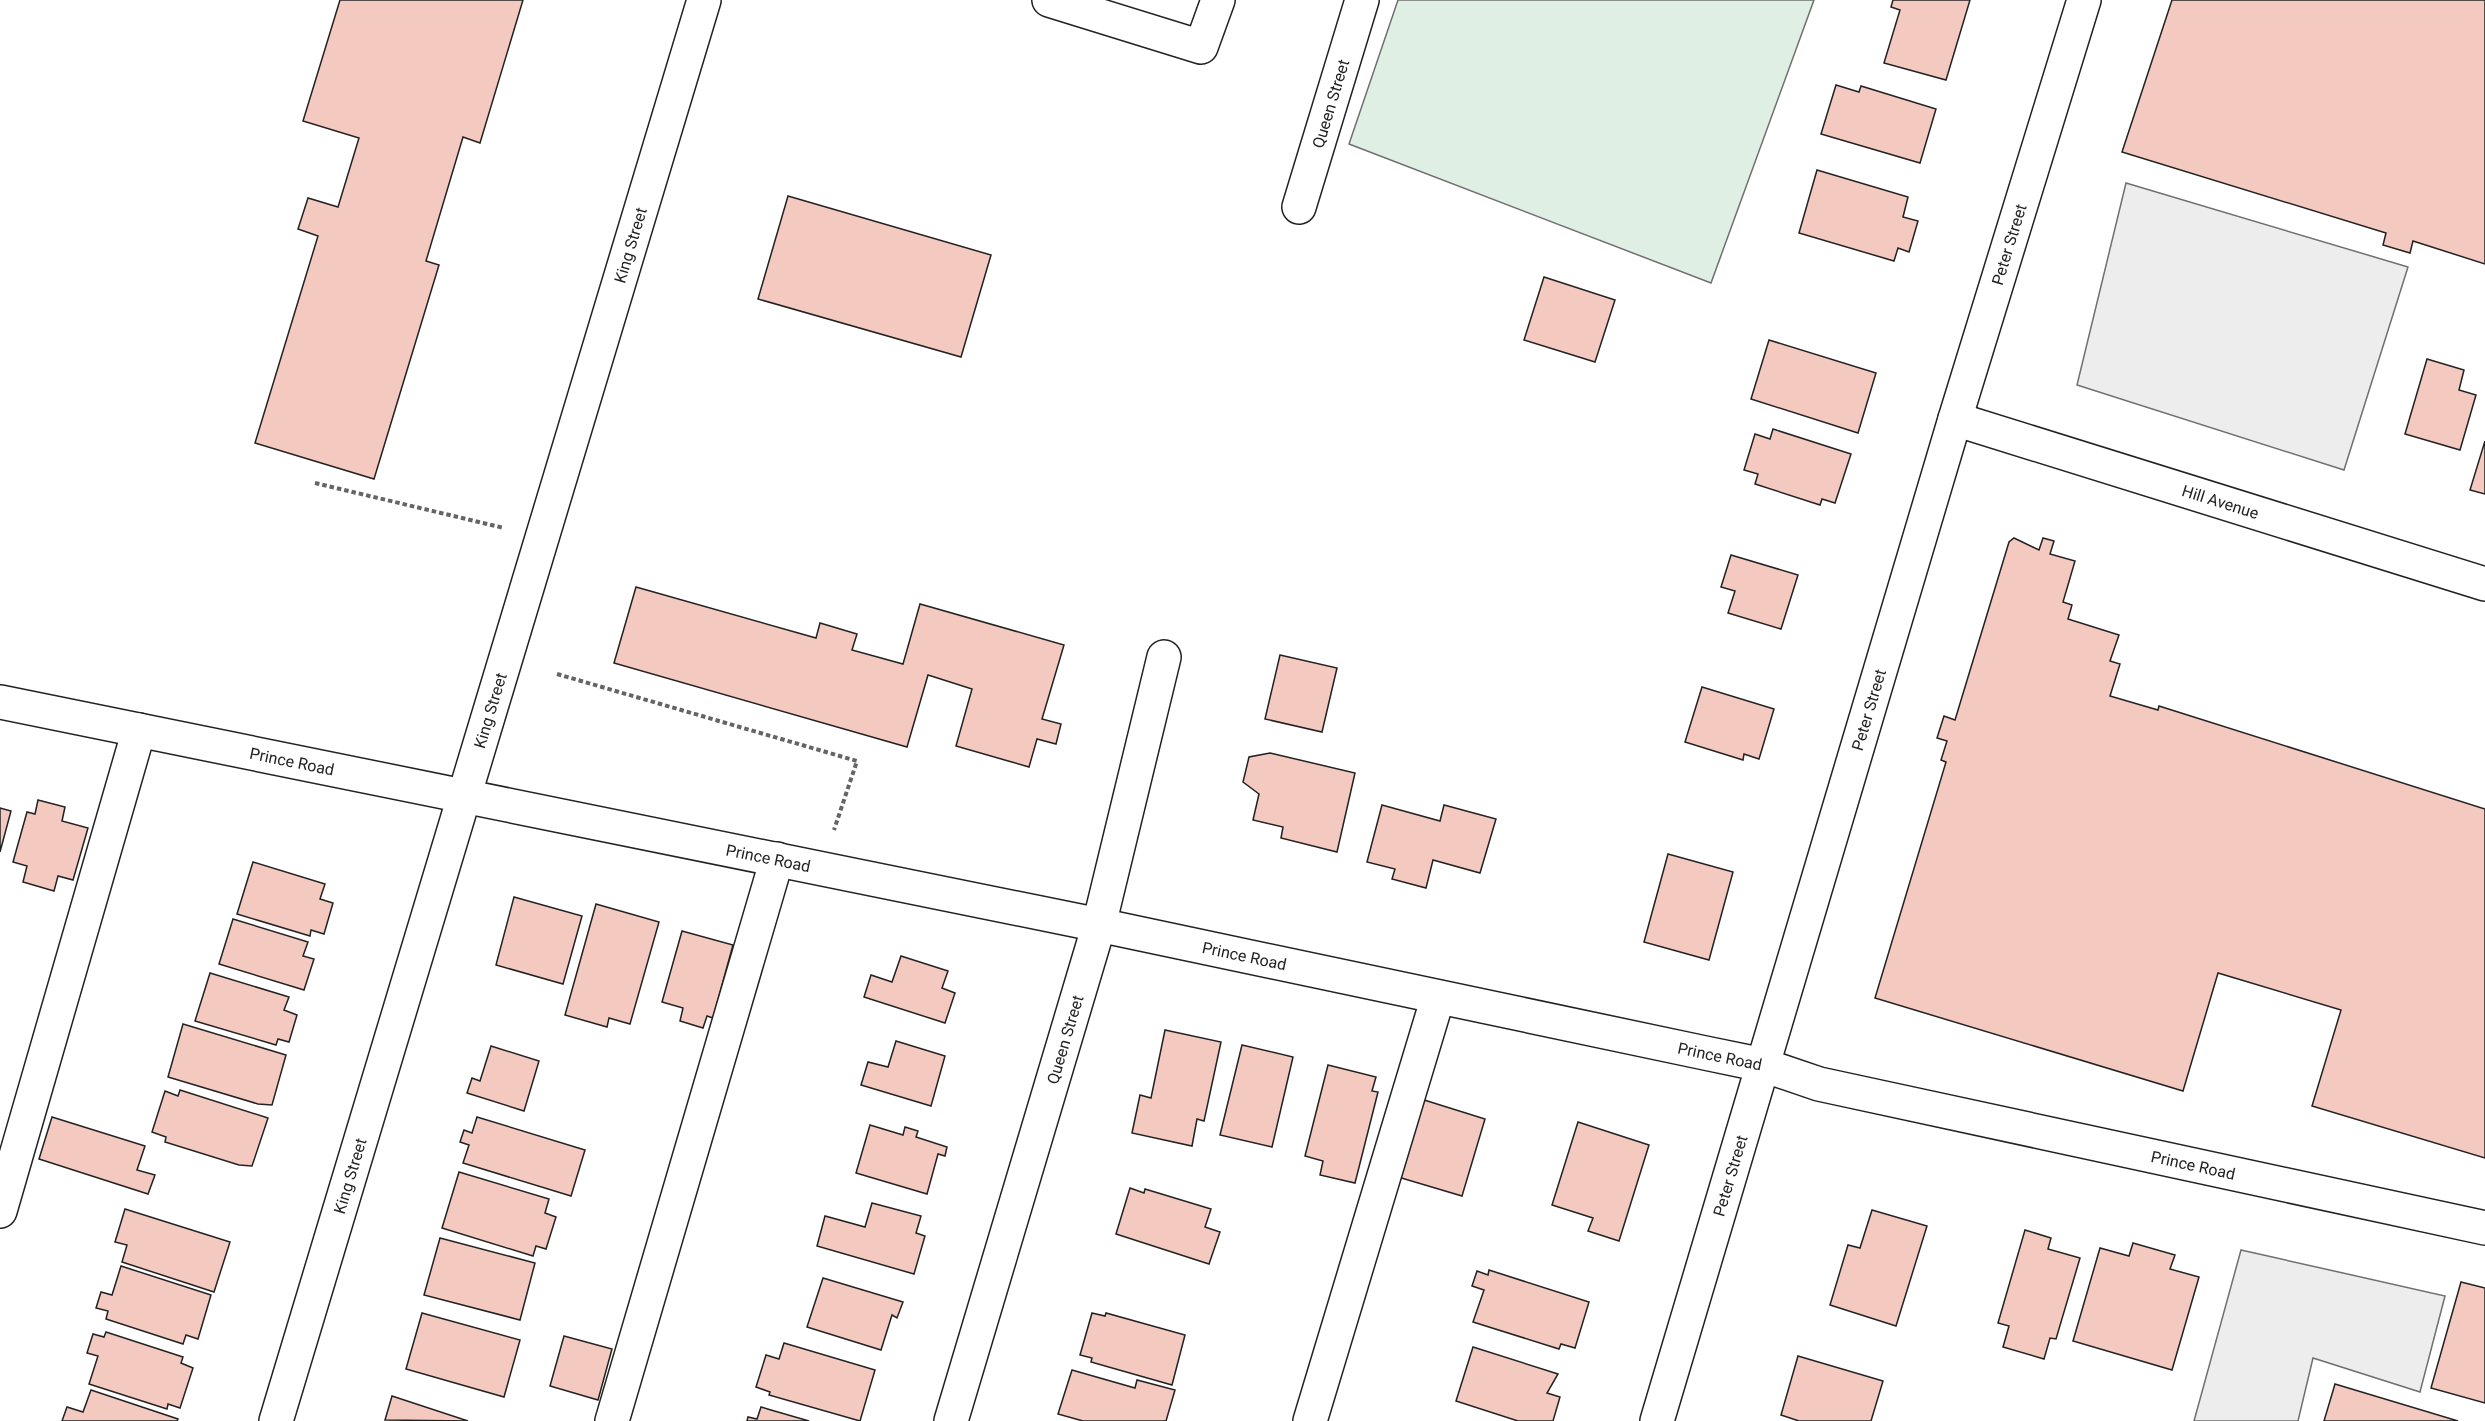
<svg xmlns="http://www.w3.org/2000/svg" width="2485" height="1421" font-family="Roboto,sans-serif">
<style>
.green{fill:#e0efe3;stroke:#6f6f6f;stroke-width:1.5}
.parking{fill:#ededed;stroke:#6f6f6f;stroke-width:1.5}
.building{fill:#f3c9c0;stroke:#222;stroke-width:1.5}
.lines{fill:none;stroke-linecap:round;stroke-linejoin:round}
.minor-casing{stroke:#222;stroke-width:36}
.path{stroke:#646464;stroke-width:4;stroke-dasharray:4.5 3;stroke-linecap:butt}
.minor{stroke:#fff;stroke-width:33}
.labels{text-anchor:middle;stroke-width:4.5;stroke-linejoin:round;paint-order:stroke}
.street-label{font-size:16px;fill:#222;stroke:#fff}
</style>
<rect width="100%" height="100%" fill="#fff"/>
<polygon class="green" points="1398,0 1814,0 1711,283 1349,144"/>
<g class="parking">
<polygon points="2126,183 2408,267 2344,470 2077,385"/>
<polygon points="2241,1250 2445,1296 2420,1392 2313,1358 2298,1421 2194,1421"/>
</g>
<g class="building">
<polygon points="340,0 523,0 480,143 463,137 426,261 439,265 374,479 255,443 318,236 298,229 308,198 338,207 359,138 303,121"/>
<polygon points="1893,0 1970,0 1946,80 1884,63 1900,10 1891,7"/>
<polygon points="2172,0 2485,0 2485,264 2413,241 2410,253 2383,245 2386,233 2122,152"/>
<polygon points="1836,85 1859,92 1861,86 1936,109 1920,163 1821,134"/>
<polygon points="1817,170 1908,197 1903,217 1918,221 1909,252 1898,248 1894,261 1799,233"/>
<polygon points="788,196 991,255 961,357 758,299"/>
<polygon points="1544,277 1615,300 1595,362 1524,340"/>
<polygon points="1769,340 1876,373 1858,433 1751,399"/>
<polygon points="2427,359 2464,370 2459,390 2476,395 2460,450 2405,434"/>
<polygon points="1773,429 1851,454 1835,503 1822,499 1820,505 1755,484 1758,474 1744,470 1755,434 1770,439"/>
<polygon points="2485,441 2485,494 2470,490"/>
<polygon points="2014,538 2039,550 2043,538 2054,541 2050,554 2075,561 2063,602 2072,605 2068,619 2119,635 2110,661 2120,664 2110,696 2158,710 2159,706 2485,809 2485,1158 2312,1106 2341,1010 2218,973 2183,1091 1875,998 1946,762 1941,760 1947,741 1937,738 1944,716 1955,720 2009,542"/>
<polygon points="1731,555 1798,575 1781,629 1728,613 1735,591 1721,587"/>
<polygon points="636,587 816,638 820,623 857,634 852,650 903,664 920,604 1064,645 1042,719 1061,724 1056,744 1037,739 1029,767 956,746 972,689 928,675 907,747 614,663"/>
<polygon points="1280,655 1337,668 1322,732 1265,719"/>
<polygon points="1702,687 1774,709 1759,759 1744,754 1743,760 1685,742"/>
<polygon points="1270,753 1355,773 1337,852 1281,838 1283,827 1253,820 1259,794 1243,782 1249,757"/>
<polygon points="38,800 65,807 62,821 88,828 73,880 58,876 54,891 23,882 27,866 13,862 27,812 35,814"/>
<polygon points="1382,805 1440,821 1444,805 1496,819 1480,873 1433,860 1426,888 1392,879 1395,869 1367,862"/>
<polygon points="0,808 11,811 0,852"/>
<polygon points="1668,854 1733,872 1709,960 1644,942"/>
<polygon points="253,862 325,884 320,899 333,903 324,934 311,930 310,936 237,914"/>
<polygon points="514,897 582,916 563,984 496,965"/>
<polygon points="596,904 659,922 630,1024 609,1018 607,1027 565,1015"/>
<polygon points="233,919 308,942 303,956 314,959 304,990 219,964"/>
<polygon points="682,931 733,945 713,1018 707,1016 703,1028 680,1021 683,1008 662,1002"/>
<polygon points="901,956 948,971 942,988 955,993 945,1023 864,997 871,975 892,982"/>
<polygon points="210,973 289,997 284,1010 297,1015 289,1042 278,1039 276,1045 195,1021"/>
<polygon points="183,1024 286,1055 272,1105 258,1104 168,1077"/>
<polygon points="1165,1030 1221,1042 1204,1121 1197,1119 1192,1146 1132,1133 1140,1095 1151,1098"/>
<polygon points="896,1041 945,1056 931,1106 861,1085 868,1062 888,1067"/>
<polygon points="1242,1045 1293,1057 1272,1147 1220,1135"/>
<polygon points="491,1046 539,1061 524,1111 467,1093 472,1078 480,1081"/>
<polygon points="1328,1065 1376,1077 1372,1091 1378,1092 1355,1183 1320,1175 1323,1161 1305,1156"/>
<polygon points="180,1090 268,1118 252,1166 239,1165 165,1142 166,1137 152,1132 165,1091 178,1096"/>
<polygon points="1421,1099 1485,1119 1462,1196 1398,1177"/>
<polygon points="52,1117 145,1146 137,1170 155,1175 148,1194 39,1159"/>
<polygon points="477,1117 585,1150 571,1196 463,1163 469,1145 460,1142 464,1130 472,1133"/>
<polygon points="1578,1122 1649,1145 1619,1241 1588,1231 1593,1218 1552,1205"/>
<polygon points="870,1125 903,1135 905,1127 918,1131 916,1137 947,1147 945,1156 938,1154 927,1194 856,1173"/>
<polygon points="459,1172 549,1199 545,1213 556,1217 546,1249 536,1246 533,1256 442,1228"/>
<polygon points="1130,1188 1144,1193 1145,1189 1211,1209 1205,1227 1220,1232 1209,1264 1116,1234"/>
<polygon points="872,1203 921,1216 916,1233 925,1236 914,1274 817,1246 825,1216 865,1227"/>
<polygon points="125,1209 230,1242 214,1292 122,1262 127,1245 115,1242"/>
<polygon points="1872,1210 1927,1226 1896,1326 1830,1305 1848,1245 1860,1248"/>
<polygon points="2025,1230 2051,1238 2048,1249 2080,1258 2056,1339 2050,1338 2044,1359 2003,1347 2009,1326 1998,1323"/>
<polygon points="440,1238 535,1263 520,1320 424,1295"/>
<polygon points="2133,1243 2175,1255 2170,1269 2199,1277 2172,1370 2073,1341 2100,1248 2129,1256"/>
<polygon points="121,1266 211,1295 198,1339 186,1335 183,1344 106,1319 108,1311 96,1308 101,1292 112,1295"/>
<polygon points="1489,1270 1589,1302 1575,1348 1561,1344 1559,1349 1473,1322 1484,1290 1472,1286 1477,1271 1488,1275"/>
<polygon points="823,1278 903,1302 897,1318 892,1315 881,1350 807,1327"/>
<polygon points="2461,1282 2485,1288 2485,1403 2431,1388"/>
<polygon points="422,1313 520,1340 504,1397 406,1369"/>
<polygon points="1092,1313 1105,1316 1106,1313 1185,1335 1172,1385 1091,1362 1092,1358 1080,1355"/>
<polygon points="106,1332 183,1357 181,1363 193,1368 180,1408 168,1404 167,1409 89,1384 98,1356 87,1353 93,1334 104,1337"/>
<polygon points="564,1336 612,1349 598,1400 550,1386"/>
<polygon points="784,1343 875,1370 860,1421 769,1395 770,1392 756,1387 766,1355 779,1359"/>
<polygon points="1473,1347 1558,1374 1547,1393 1560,1397 1553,1421 1518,1421 1456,1401"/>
<polygon points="1798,1356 1883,1381 1871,1421 1799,1421 1781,1415"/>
<polygon points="1072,1370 1135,1388 1137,1380 1175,1390 1166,1421 1083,1421 1058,1414"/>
<polygon points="2335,1384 2458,1421 2324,1421"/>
<polygon points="91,1390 178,1419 177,1421 62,1421 67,1407 83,1412"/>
<polygon points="392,1396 468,1421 385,1420"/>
<polygon points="761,1407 771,1410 809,1421 747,1421 748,1417 757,1419"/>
</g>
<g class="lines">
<defs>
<g id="minor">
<polyline points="1049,0 1201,47 1218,0"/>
<path id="s1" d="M1299,207L1362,0"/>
<path id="s2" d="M1955,419L2485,584"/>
<path id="s3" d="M0,702L1099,925L1705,1053L1763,1065L1819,1084L2485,1228"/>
<polyline points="0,1211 139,730"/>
<path id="s4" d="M276,1421L704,0"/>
<polyline points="612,1421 777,859"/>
<path id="s5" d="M951,1421L1099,925L1164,657"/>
<polyline points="1310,1421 1438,997"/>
<path id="s6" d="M1657,1421L1955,419L2084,0"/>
</g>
</defs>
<use href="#minor" class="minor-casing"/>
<g class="path">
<polyline points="315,483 504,528"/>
<polyline points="557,674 857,761 834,830"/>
</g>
<use href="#minor" class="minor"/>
</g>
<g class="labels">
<g class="street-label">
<text dy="6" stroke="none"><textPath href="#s1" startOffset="108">Queen Street</textPath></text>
<text dy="6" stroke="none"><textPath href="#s4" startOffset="1228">King Street</textPath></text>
<text dy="6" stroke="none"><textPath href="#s6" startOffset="1228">Peter Street</textPath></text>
<text dy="6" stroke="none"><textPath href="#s2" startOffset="278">Hill Avenue</textPath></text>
<text dy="6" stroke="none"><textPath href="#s4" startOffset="742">King Street</textPath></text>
<text dy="6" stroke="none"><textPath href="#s6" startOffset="742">Peter Street</textPath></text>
<text dy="6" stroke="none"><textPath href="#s3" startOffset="298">Prince Road</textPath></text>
<text dy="6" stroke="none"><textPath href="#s3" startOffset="784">Prince Road</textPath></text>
<text dy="6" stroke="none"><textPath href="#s3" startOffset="1270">Prince Road</textPath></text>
<text dy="6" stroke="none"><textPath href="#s5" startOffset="398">Queen Street</textPath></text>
<text dy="6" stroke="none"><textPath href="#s3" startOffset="1756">Prince Road</textPath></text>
<text dy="6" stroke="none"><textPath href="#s3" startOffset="2242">Prince Road</textPath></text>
<text dy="6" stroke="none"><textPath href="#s4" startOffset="256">King Street</textPath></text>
<text dy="6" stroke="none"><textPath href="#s6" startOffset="256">Peter Street</textPath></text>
</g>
</g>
</svg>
